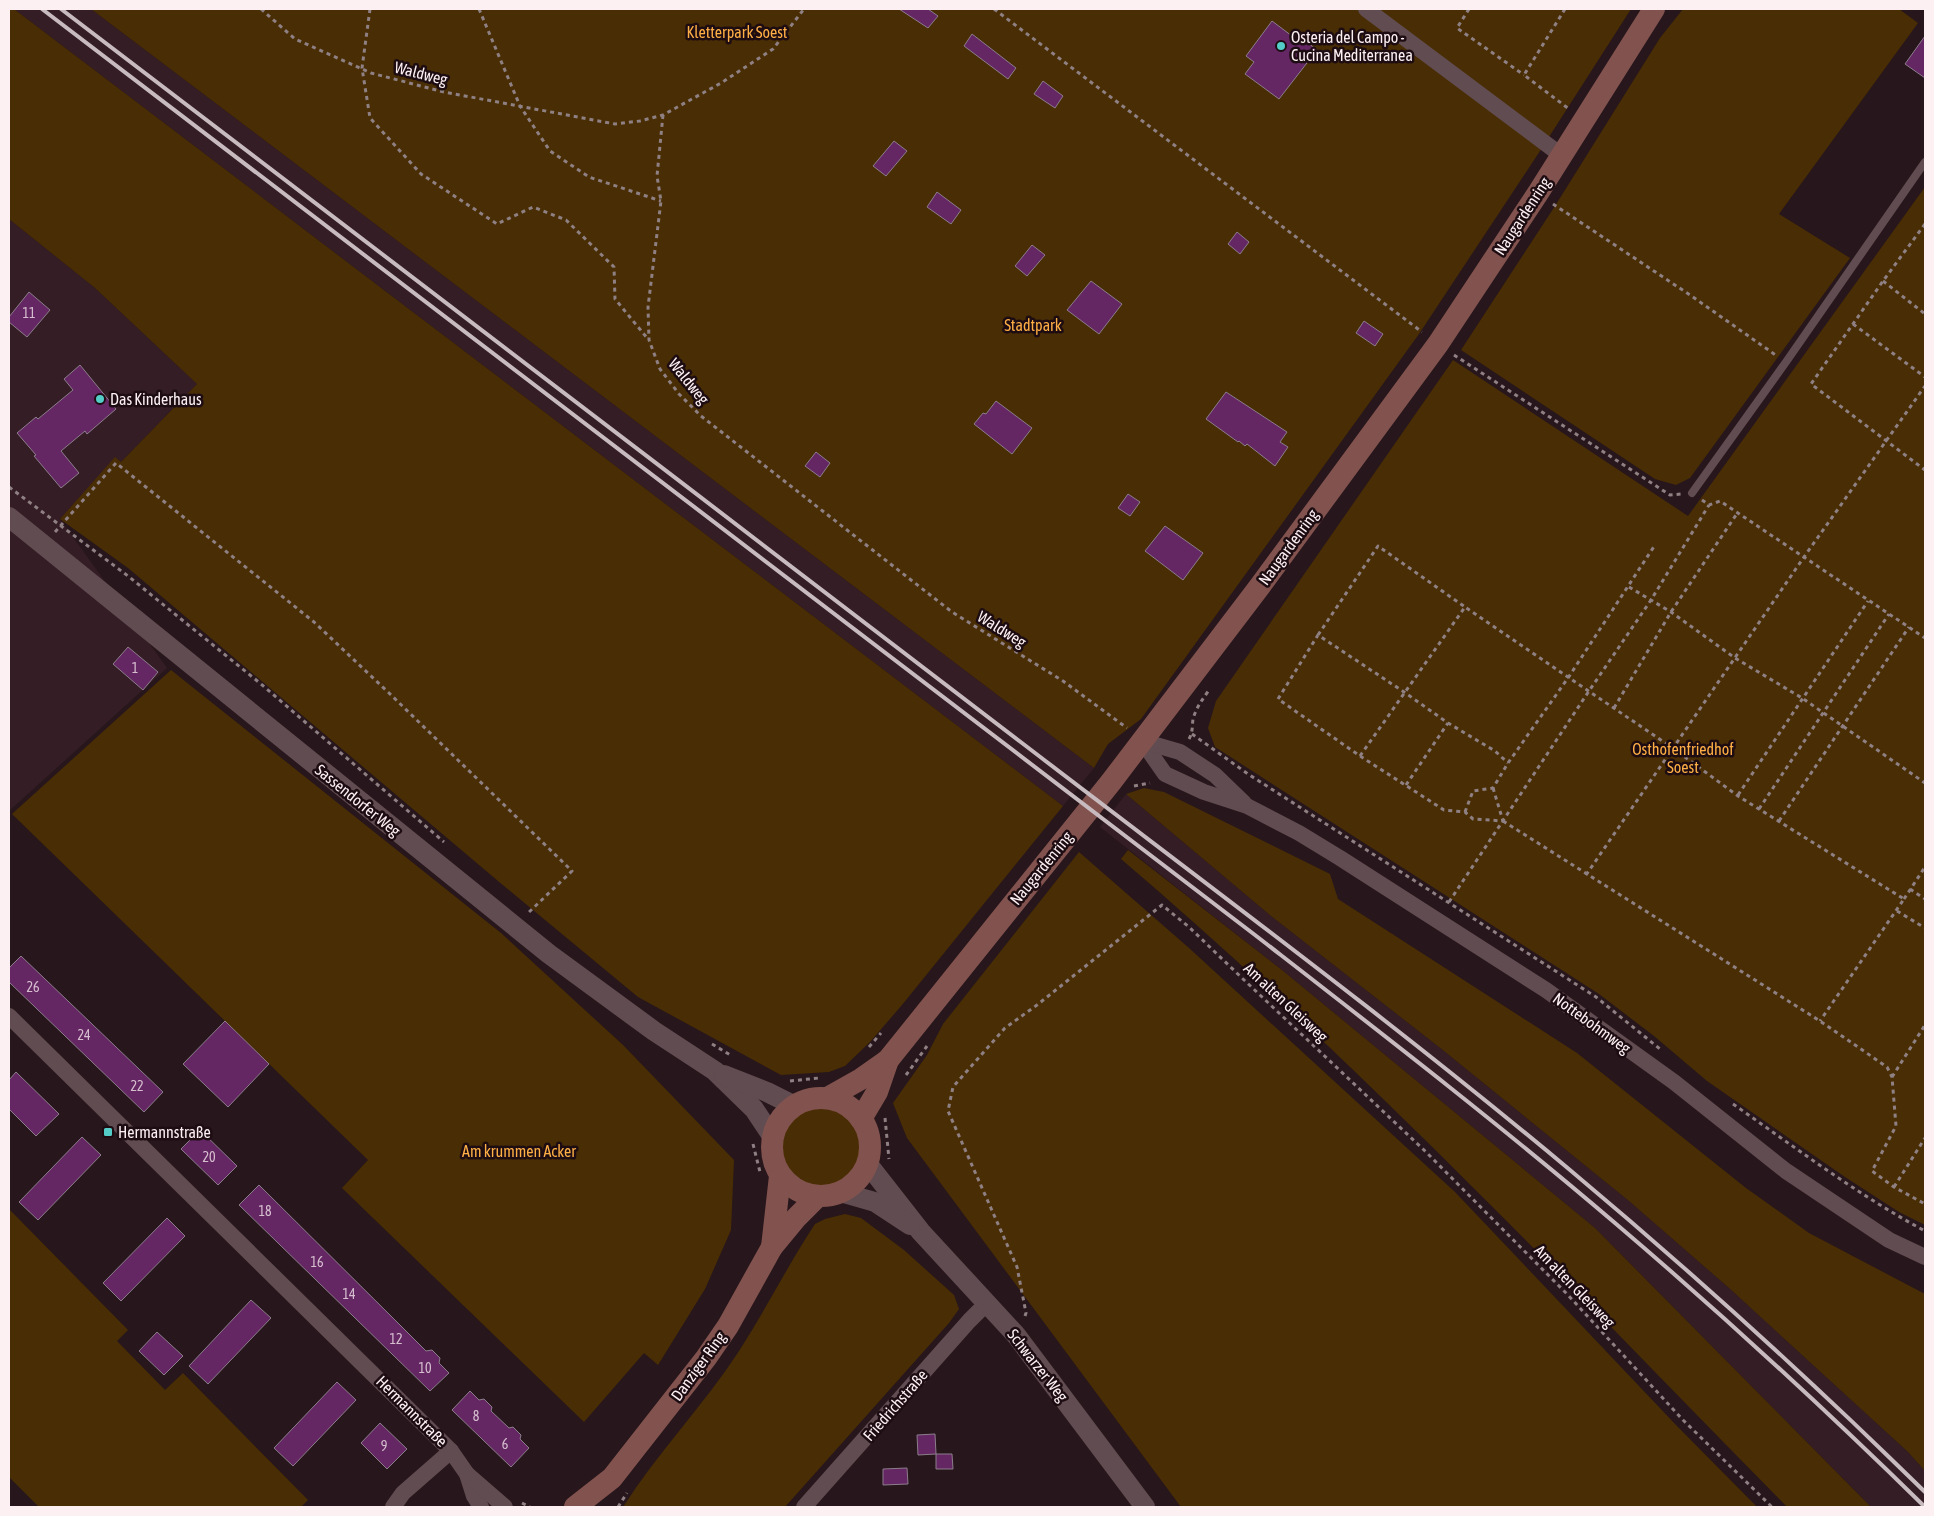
<svg xmlns="http://www.w3.org/2000/svg" width="1934" height="1516" font-family="'Asap Condensed',sans-serif">
<style>
.built{fill:#341d24}
.green{fill:#492d04}
.building{fill:#642764;stroke:#8c7d8b}
.lines{fill:none;stroke-linecap:round;stroke-linejoin:round}
.path{stroke:#8f8084;stroke-width:3;stroke-dasharray:4 4;stroke-linecap:butt}
.service{stroke:#604c51;stroke-width:8}
.minor{stroke:#604c51;stroke-width:16}
.tertiary{stroke:#604c51;stroke-width:20}
.secondary{stroke:#82534e;stroke-width:22}
.rail{stroke:#c8bbbf;stroke-width:4}
.poi-dot{fill:#54cdc8;stroke:#1d0d12;stroke-width:2}
.labels{text-anchor:middle;stroke-width:5;stroke-linejoin:round;paint-order:stroke}
.number-label{font-size:14px;fill:#d6becf}
.park-label{font-size:16px;fill:#ffaf45;stroke:#1d0d12}
.poi-label{font-size:16px;fill:#fcf0f3;stroke:#1d0d12;text-anchor:start}
.street-label{font-size:16px;fill:#fcf0f3;stroke:#1d0d12}
</style>
<rect width="100%" height="100%" fill="#27161b"/>
<g class="built">
<polygon points="14,9 91,9 1094,768 1063,806"/>
<polygon points="9,219 95,288 197,384 121,462 115,458 60,519 167,668 9,811"/>
<polygon points="1126,794 1271,916 1439,1047 1629,1201 1729,1288 1908,1452 1925,1471 1925,1507 1871,1507 1595,1228 1282,970 1100,827"/>
</g>
<g class="green">
<polygon points="9,9 14,9 1063,806 902,1005 870,1042 845,1066 829,1072 781,1075 638,997 498,881 128,568 60,519 115,457 121,462 197,384 95,288 9,219"/>
<polygon points="91,9 1631,9 1540,151 1419,334 1141,719 1108,744 1094,768"/>
<polygon points="1683,9 1899,9 1918,23 1779,214 1850,258 1690,478 1676,485 1655,479 1461,350 1555,206 1660,38"/>
<polygon points="1925,187 1925,1225 1899,1212 1845,1177 1707,1081 1654,1036 1599,994 1215,747 1208,728 1216,701 1453,360 1688,516"/>
<polygon points="171,670 501,933 623,1045 734,1160 731,1230 705,1289 658,1365 644,1353 584,1422 342,1188 368,1160 12,814"/>
<polygon points="1144,788 1164,792 1330,874 1338,899 1577,1053 1746,1188 1809,1233 1925,1294 1925,1471 1908,1452 1729,1288 1629,1201 1439,1047 1271,916 1126,794"/>
<path d="M1128,850L1282,970L1595,1228L1871,1507H1787C1570,1286 1357,1060 1121,859Z"/>
<polygon points="1079,852 1189,948 1455,1192 1676,1425 1757,1507 1181,1507 907,1138 893,1103 927,1055 943,1024"/>
<circle cx="821" cy="1146" r="40"/>
<polygon points="9,1209 128,1330 117,1341 165,1390 183,1373 308,1500 301,1507 39,1507 9,1477"/>
<path d="M845,1214L861,1218L904,1250L954,1295L959,1309L949,1323L785,1507H623C658,1452 704,1405 739,1351C766,1309 788,1265 815,1224L825,1219Z"/>
</g>
<g class="building">
<polygon points="899,9 928,9 938,16 928,28"/>
<polygon points="1272,21 1296,39 1298,35 1317,50 1279,99 1245,74 1254,62 1246,56"/>
<polygon points="972,34 1016,68 1008,79 964,46"/>
<polygon points="1925,36 1925,78 1905,64"/>
<polygon points="1043,81 1063,96 1055,108 1034,94"/>
<polygon points="894,141 907,151 886,176 873,166"/>
<polygon points="937,192 961,210 951,224 927,207"/>
<polygon points="1237,232 1249,242 1240,254 1228,244"/>
<polygon points="1032,245 1045,255 1027,276 1015,266"/>
<polygon points="1091,281 1122,304 1099,334 1067,310"/>
<polygon points="29,292 50,310 27,337 9,322 9,317"/>
<polygon points="1364,321 1383,334 1375,346 1356,333"/>
<polygon points="80,365 116,409 87,434 85,431 61,451 79,473 61,488 34,456 36,455 17,433 36,417 38,419 73,390 64,379"/>
<polygon points="1226,392 1287,432 1280,442 1288,447 1275,466 1247,444 1245,446 1239,441 1238,442 1206,419"/>
<polygon points="996,401 1032,428 1012,454 974,424 983,413 986,414"/>
<polygon points="816,452 830,463 820,477 805,466"/>
<polygon points="1128,494 1140,502 1130,516 1118,508"/>
<polygon points="1165,526 1203,553 1183,580 1145,551"/>
<polygon points="128,647 158,672 143,690 113,664"/>
<polygon points="21,956 163,1092 144,1112 9,982 9,968"/>
<polygon points="225,1021 269,1064 228,1107 183,1064"/>
<polygon points="16,1072 59,1114 36,1136 9,1109 9,1080"/>
<polygon points="200,1130 237,1166 218,1185 181,1149"/>
<polygon points="82,1137 101,1155 38,1220 19,1202"/>
<polygon points="259,1185 401,1326 426,1351 432,1350 440,1358 439,1363 449,1373 430,1391 239,1205"/>
<polygon points="167,1218 185,1236 121,1301 103,1283"/>
<polygon points="251,1300 271,1318 208,1384 189,1366"/>
<polygon points="157,1332 183,1356 164,1375 139,1351"/>
<polygon points="337,1382 356,1400 293,1466 274,1448"/>
<polygon points="470,1391 479,1400 484,1399 492,1407 491,1411 509,1428 513,1427 521,1435 520,1439 529,1448 511,1467 452,1410"/>
<polygon points="380,1423 407,1449 387,1469 361,1443"/>
<polygon points="935,1434 936,1454 952,1454 953,1469 936,1469 936,1454 918,1455 917,1435"/>
<polygon points="907,1468 908,1484 883,1485 883,1469"/>
</g>
<g class="lines">
<g class="path">
<polyline points="261,9 295,39 371,73 444,92 615,124 640,121 663,115 721,83 773,49 804,9"/>
<polyline points="370,9 362,68 370,118 421,174 497,224 533,207 566,220 614,267 615,299 648,339"/>
<polyline points="479,9 520,106 550,151 589,177 661,201"/>
<polyline points="994,9 1422,332"/>
<polyline points="1469,9 1457,28 1524,75"/>
<polyline points="1565,9 1524,75 1569,109"/>
<polyline points="663,115 657,176 661,201 648,307 649,340 660,369 679,394 701,416 952,612 1063,681 1127,728"/>
<polyline points="1553,204 1690,295 1777,356"/>
<polyline points="1925,224 1883,281 1811,384 1925,470"/>
<polyline points="1883,281 1925,314"/>
<polyline points="1853,324 1925,377"/>
<polyline points="1454,355 1670,495 1681,494"/>
<polyline points="9,487 128,576 261,684 444,842"/>
<polyline points="1702,500 1709,505 1720,501 1925,638"/>
<polyline points="55,532 116,463 314,622 389,693 572,871 527,914"/>
<polyline points="1629,587 1671,612 1735,658 1802,698 1925,783"/>
<polyline points="1318,635 1378,546 1465,607"/>
<polyline points="1614,708 1671,612 1738,512"/>
<polyline points="1192,734 1248,774 1596,997 1660,1049"/>
<path d="M1189,739C1193,732 1192,726 1193,719C1196,708 1202,700 1209,690"/>
<polyline points="1360,756 1465,607 1674,749 1738,796 1904,899 1820,1021"/>
<polyline points="1406,785 1448,723"/>
<polyline points="1134,786 1150,783"/>
<polyline points="1493,788 1503,821 1473,819 1465,812 1444,810 1360,756 1278,699 1318,635 1404,692 1448,723 1495,751 1508,763"/>
<polyline points="1738,795 1868,601"/>
<polyline points="1759,809 1889,614"/>
<polyline points="1465,812 1473,791 1493,788 1508,763 1568,678 1655,545"/>
<polyline points="1503,821 1820,1021 1887,1067 1892,1077 1896,1126 1872,1171 1894,1187 1925,1204"/>
<polyline points="1779,821 1909,627"/>
<polyline points="1586,875 1804,557 1925,386"/>
<polyline points="1910,889 1925,899"/>
<polyline points="1904,899 1925,867"/>
<polyline points="1449,902 1589,691 1651,600 1709,505"/>
<polyline points="1897,911 1925,928"/>
<polyline points="712,1044 732,1056"/>
<polyline points="869,1047 881,1033"/>
<polyline points="906,1075 927,1046"/>
<polyline points="1892,1077 1925,1025"/>
<polyline points="790,1081 819,1078"/>
<path d="M1733,1104C1796,1148 1858,1195 1925,1231"/>
<polyline points="885,1118 889,1159"/>
<polyline points="753,1144 760,1172"/>
<polyline points="1894,1187 1925,1138"/>
<polyline points="1025,1316 1026,1313 1017,1267 948,1111 953,1087 1005,1028 1037,1005 1162,905 1189,927 1243,979 1424,1150 1567,1294 1683,1420 1772,1507"/>
<polyline points="522,1503 530,1507"/>
<polyline points="618,1507 627,1493"/>
</g>
<polyline class="service" points="1692,493 1786,362 1925,162"/>
<g class="minor">
<polyline points="1366,9 1561,155"/>
<polyline points="1142,741 1165,774 1204,792 1247,806 1299,833 1340,858 1546,990 1674,1082 1786,1171 1889,1240 1925,1257"/>
<polyline points="1142,741 1180,752 1215,775 1244,803"/>
<polyline points="9,1016 451,1451 467,1474 474,1496 481,1507"/>
<polyline points="467,1474 505,1507"/>
<polyline points="393,1507 403,1493 451,1451"/>
<polyline points="804,1507 969,1321 987,1303"/>
</g>
<g class="tertiary">
<polyline points="9,517 549,954 654,1031 715,1071 754,1109 772,1136"/>
<polyline points="724,1075 767,1092 793,1105"/>
<polyline points="867,1163 921,1232 1016,1335 1145,1507"/>
<polyline points="840,1192 875,1202 910,1225"/>
</g>
<g class="secondary">
<polyline points="829,1097 861,1079 888,1060 1111,782 1260,586 1438,344 1538,193 1654,9"/>
<circle cx="821" cy="1147" r="49"/>
<polyline points="861,1119 877,1092 888,1060"/>
<polyline points="772,1247 780,1176"/>
<polyline points="575,1507 612,1478 706,1358 728,1326 772,1247 796,1218 818,1196"/>
</g>
<g class="rail">
<path d="M42,9L1255,935C1376,1029 1498,1123 1615,1223C1722,1314 1825,1409 1925,1507"/>
<path d="M61,9C381,253 702,498 1022,743C1206,884 1393,1022 1570,1170C1693,1273 1811,1380 1925,1492"/>
</g>
</g>
<g class="poi-dot">
<circle cx="1281" cy="46" r="5"/>
<circle cx="100" cy="399" r="5"/>
<rect x="103" y="1127" width="10" height="10" rx="2.5"/>
</g>
<g class="labels">
<g class="number-label">
<text x="29" y="318">11</text>
<text x="135" y="673">1</text>
<text x="33" y="992">26</text>
<text x="84" y="1040">24</text>
<text x="137" y="1091">22</text>
<text x="209" y="1162">20</text>
<text x="265" y="1216">18</text>
<text x="317" y="1267">16</text>
<text x="349" y="1299">14</text>
<text x="396" y="1344">12</text>
<text x="425" y="1373">10</text>
<text x="476" y="1421">8</text>
<text x="505" y="1449">6</text>
<text x="384" y="1451">9</text>
</g>
<g class="park-label">
<text x="737" y="38">Kletterpark Soest</text>
<text x="1033" y="331">Stadtpark</text>
<text x="1683" y="755">Osthofenfriedhof<tspan x="1683" dy="18">Soest</tspan></text>
<text x="519" y="1157">Am krummen Acker</text>
</g>
<g class="poi-label">
<text x="1291" y="43">Osteria del Campo -<tspan x="1291" dy="18">Cucina Mediterranea</tspan></text>
<text x="110" y="405">Das Kinderhaus</text>
<text x="118" y="1138">Hermannstraße</text>
</g>
<g class="street-label">
<text transform="translate(421 73) rotate(14)" y="6">Waldweg</text>
<text transform="translate(1522 216) rotate(-57)" y="6">Naugardenring</text>
<text transform="translate(689 381) rotate(51)" y="6">Waldweg</text>
<text transform="translate(1288 547) rotate(-54)" y="6">Naugardenring</text>
<text transform="translate(1002 629) rotate(32)" y="6">Waldweg</text>
<text transform="translate(358 800) rotate(39)" y="6">Sassendorfer Weg</text>
<text transform="translate(1041 868) rotate(-51)" y="6">Naugardenring</text>
<text transform="translate(1286 1002) rotate(43)" y="6">Am alten Gleisweg</text>
<text transform="translate(1592 1023) rotate(36)" y="6">Nottebohmweg</text>
<text transform="translate(1575 1286) rotate(46)" y="6">Am alten Gleisweg</text>
<text transform="translate(1038 1365) rotate(52)" y="6">Schwarzer Weg</text>
<text transform="translate(698 1366) rotate(-54)" y="6">Danziger Ring</text>
<text transform="translate(895 1405) rotate(-49)" y="6">Friedrichstraße</text>
<text transform="translate(412 1411) rotate(45)" y="6">Hermannstraße</text>
</g>
</g>
<rect width="1934" height="1516" fill="none" stroke="#fcf0f3" stroke-width="20"/>
</svg>
